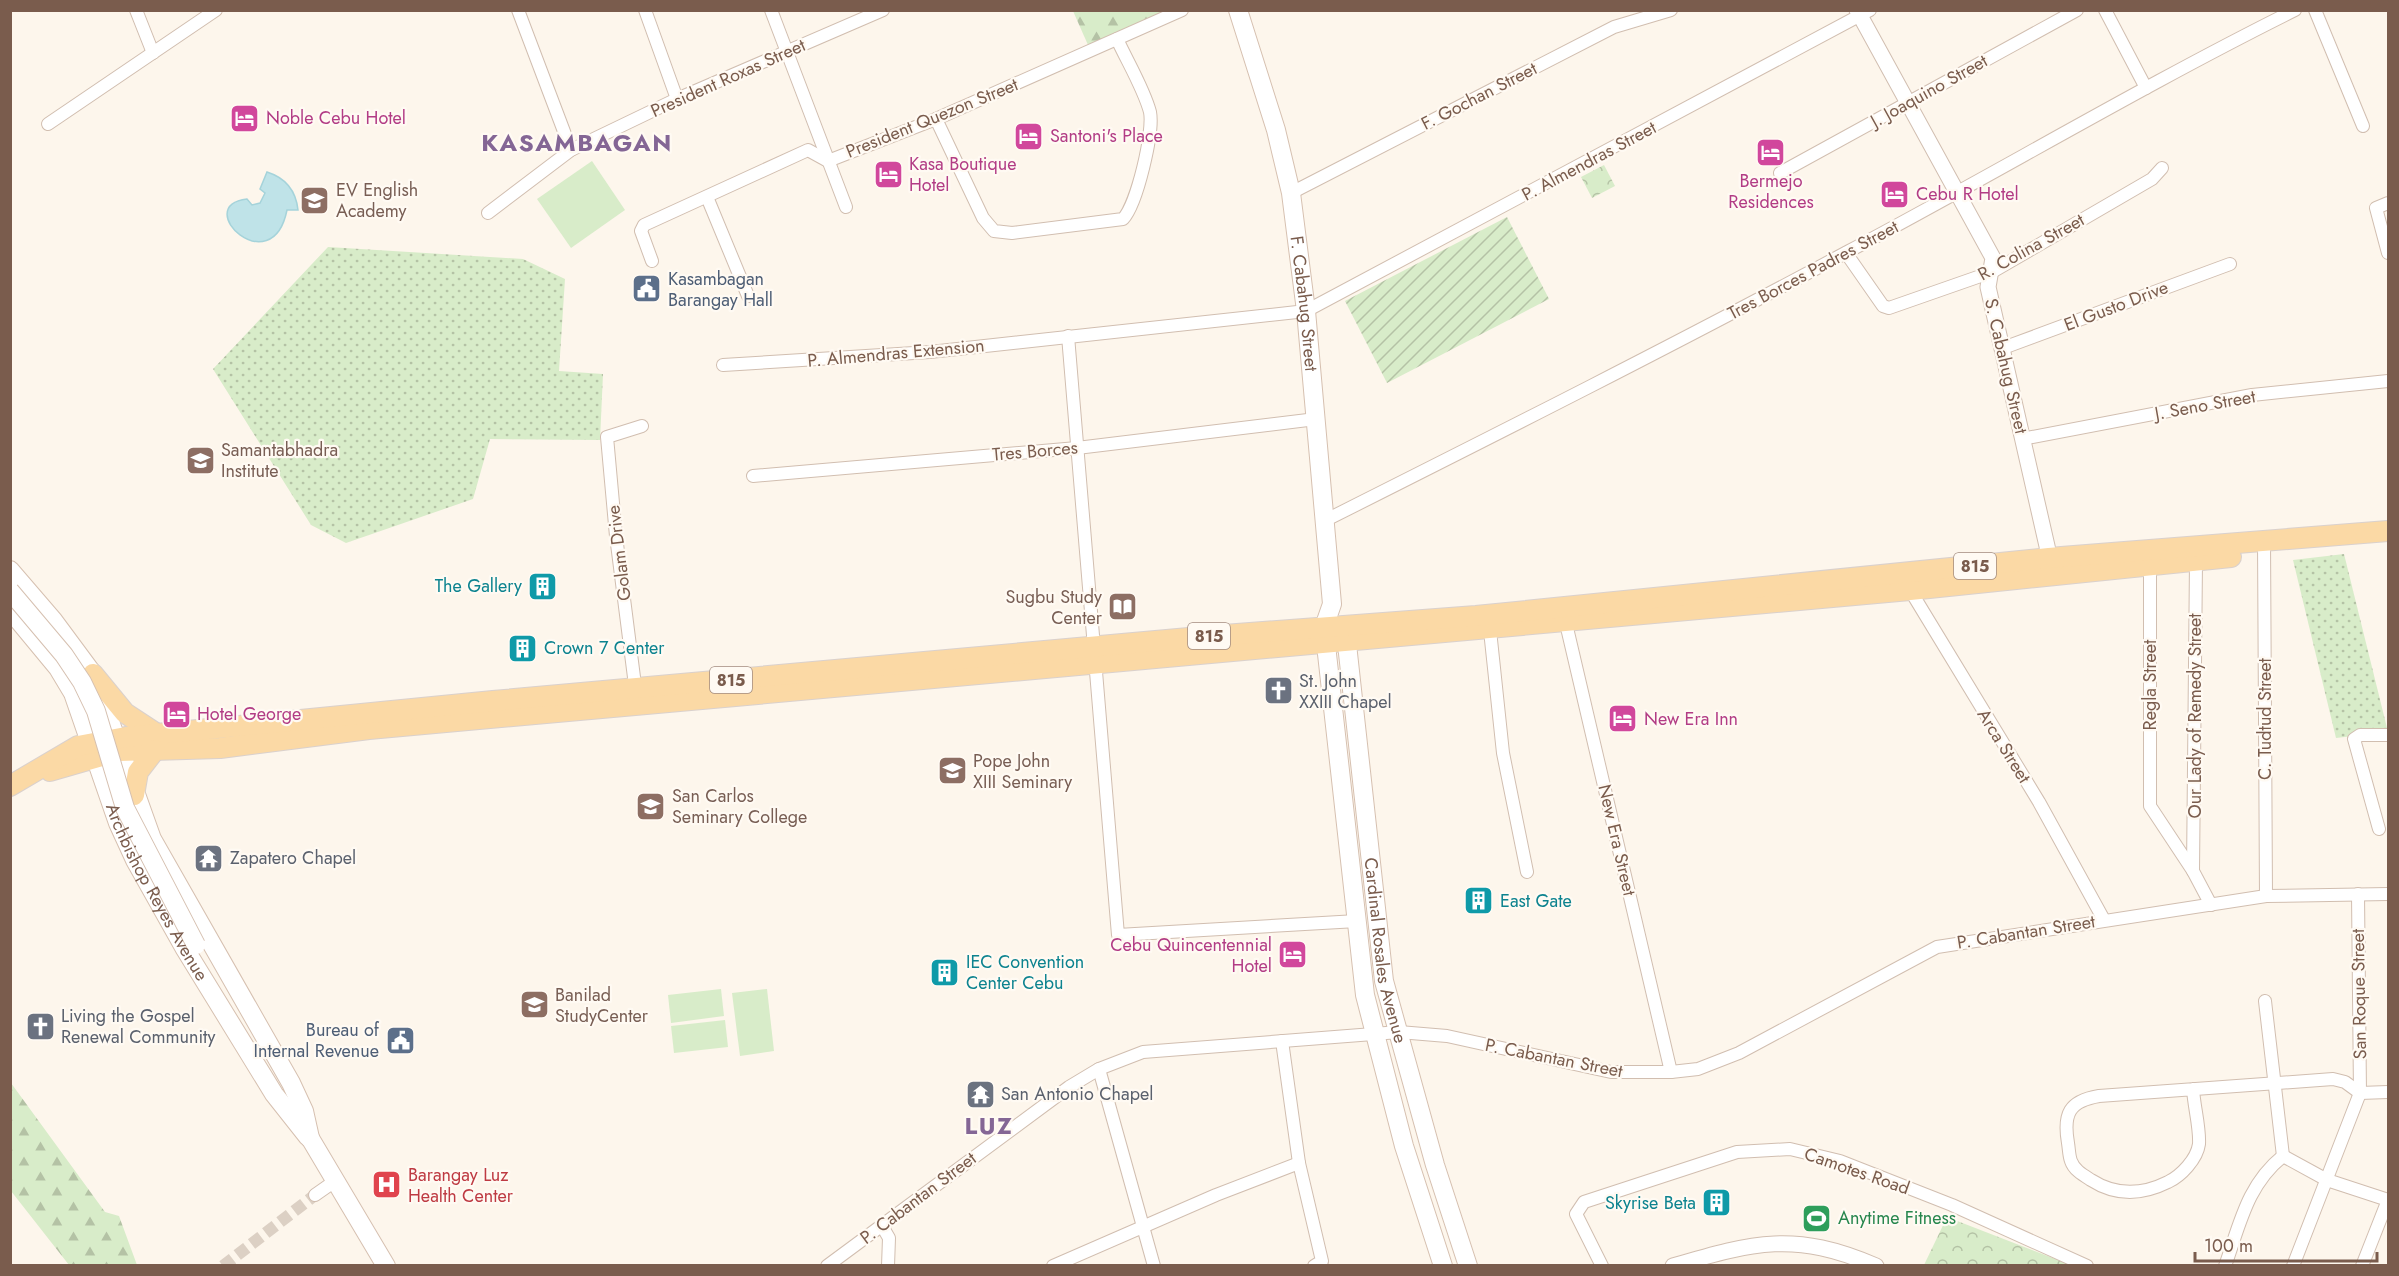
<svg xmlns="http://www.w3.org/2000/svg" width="2399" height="1276" font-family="Jost,sans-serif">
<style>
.grass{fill:url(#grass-dots)}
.forest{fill:url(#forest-firs)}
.park{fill:url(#park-crowns)}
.garden{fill:url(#garden-furrows)}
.pitch{fill:#d8ecc9}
.water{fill:#bfe3e8;stroke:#a5d3da;stroke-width:1.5}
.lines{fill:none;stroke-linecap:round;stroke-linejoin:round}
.minor-tunnel{stroke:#dcd0c4;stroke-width:12;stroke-dasharray:12 6;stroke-linecap:butt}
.minor-casing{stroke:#d1beb0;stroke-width:14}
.tertiary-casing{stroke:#d1beb0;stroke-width:17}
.secondary-casing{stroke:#d6c0b0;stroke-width:20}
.primary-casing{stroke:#dad1cd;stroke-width:22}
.minor{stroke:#fff;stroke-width:12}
.tertiary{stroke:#fff;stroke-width:15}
.secondary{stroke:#fff;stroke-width:18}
.primary{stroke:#fbd9a5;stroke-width:20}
.secondary-bridge-casing{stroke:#d6c0b0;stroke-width:20;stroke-linecap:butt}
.secondary-bridge{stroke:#fff;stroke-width:18}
.labels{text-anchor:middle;stroke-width:4.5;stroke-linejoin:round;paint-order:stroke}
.shield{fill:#fffaf3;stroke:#a28b7f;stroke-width:1.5}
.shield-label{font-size:16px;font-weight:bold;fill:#7a5c4d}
.street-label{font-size:18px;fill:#7a5c4d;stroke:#fffaf3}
.hotel-label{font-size:18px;fill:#b23c85;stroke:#fffaf3;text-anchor:start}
.education-label{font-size:18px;fill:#785e54;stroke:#fffaf3;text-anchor:start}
.service-label{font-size:18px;fill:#4e5e75;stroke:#fffaf3;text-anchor:start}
.culture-label{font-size:18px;fill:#0d838f;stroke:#fffaf3;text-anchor:start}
.worship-label{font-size:18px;fill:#5b616d;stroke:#fffaf3;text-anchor:start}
.health-label{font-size:18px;fill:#be3a42;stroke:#fffaf3;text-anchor:start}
.leisure-label{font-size:18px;fill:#27864d;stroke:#fffaf3;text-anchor:start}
.district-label{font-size:24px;font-weight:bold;letter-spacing:1.5px;fill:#846695;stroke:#fffaf3}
</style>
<defs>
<pattern id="grass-dots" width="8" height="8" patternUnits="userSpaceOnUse" patternTransform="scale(1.5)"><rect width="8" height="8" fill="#d8ecc9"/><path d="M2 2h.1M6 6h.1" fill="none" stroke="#b4c2a5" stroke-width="1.8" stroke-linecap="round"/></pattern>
<pattern id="forest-firs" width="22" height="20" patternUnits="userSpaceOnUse" patternTransform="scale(1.5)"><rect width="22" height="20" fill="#d8ecc9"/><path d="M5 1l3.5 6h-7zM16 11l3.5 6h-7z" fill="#b4c2a5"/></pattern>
<pattern id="park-crowns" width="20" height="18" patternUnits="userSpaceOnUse" patternTransform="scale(1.5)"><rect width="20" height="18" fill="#d8ecc9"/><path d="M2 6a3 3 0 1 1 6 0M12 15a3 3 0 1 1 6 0" fill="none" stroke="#b4c2a5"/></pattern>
<pattern id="garden-furrows" width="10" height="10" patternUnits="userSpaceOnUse" patternTransform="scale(1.5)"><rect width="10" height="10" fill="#d8ecc9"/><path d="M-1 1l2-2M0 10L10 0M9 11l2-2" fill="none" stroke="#b4c2a5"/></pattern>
</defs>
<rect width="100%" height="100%" fill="#fdf6ec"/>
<g class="grass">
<polygon points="328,247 523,259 565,279 559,371 603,374 600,440 490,439 473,499 346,543 311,525 213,369"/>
<polygon points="2344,554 2388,732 2336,738 2293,560"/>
</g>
<g class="forest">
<polygon points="1073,11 1167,11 1088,45"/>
<polygon points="11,1083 105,1212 119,1216 137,1265 69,1265 11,1191"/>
</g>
<g class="park">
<polygon points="1604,165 1615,186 1592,198 1581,177"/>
<polygon points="1947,1217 2071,1265 1924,1265"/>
</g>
<polygon class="garden" points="1507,217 1549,299 1387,383 1345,301"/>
<g class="pitch">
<polygon points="592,161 625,210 571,248 537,199"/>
<polygon points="721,989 724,1016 671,1023 668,995"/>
<polygon points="767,989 774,1051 740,1056 732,993"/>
<polygon points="725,1020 728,1047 674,1053 671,1026"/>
</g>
<path class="water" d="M267,172C286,178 296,191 298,210H287C272,284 190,206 247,199L252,205L260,203L265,193L260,189Z"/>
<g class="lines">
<polyline class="minor-tunnel" points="223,1266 315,1195"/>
<defs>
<g id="minor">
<polyline points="136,10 153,53"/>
<polyline points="518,10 571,150"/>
<polyline points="645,10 677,99"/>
<polyline points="771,10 846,207"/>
<polyline points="2105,10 2146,88"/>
<polyline points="2315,10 2363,126"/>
<path d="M936,119L983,218L994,231L1012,233L1123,219C1137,204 1154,132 1150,112C1144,89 1127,61 1117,39"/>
<polyline points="48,124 216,10"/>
<polyline points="1780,173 2077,10"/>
<polyline points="1291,193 1614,27 1671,10"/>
<polyline points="707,197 748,296"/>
<polyline points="2388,203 2376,208 2388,253"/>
<polyline points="488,213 571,150 677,99 883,10"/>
<polyline points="1846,253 1883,306 1889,308 1992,272 2152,179 2162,168"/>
<polyline points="652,261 641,231 644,225 808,150 828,161 936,119 1182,10"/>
<polyline points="1068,336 1118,935 1357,921"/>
<polyline points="2003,348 2230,264"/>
<polyline points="723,365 930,352 1306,311 1870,10"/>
<polyline points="2022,439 2252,395 2388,381"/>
<polyline points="753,476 1077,448 1316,419"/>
<path d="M1326,520C1501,432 1676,344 1849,251C1998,172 2144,85 2295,10"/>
<polyline points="2264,541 2266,896"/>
<polyline points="2150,564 2150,806 2193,871 2211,905"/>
<polyline points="1907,585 2039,802 2104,920"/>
<polyline points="1564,615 1671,1072"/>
<polyline points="1489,621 1503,753 1527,872"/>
<polyline points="636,693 616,536 607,437 642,426"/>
<polyline points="2379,829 2354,739 2360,735 2388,735"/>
<polyline points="2193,871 2196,561"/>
<polyline points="2265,1001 2283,1156"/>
<polyline points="1282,1041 1299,1163 1322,1261 1314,1266"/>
<polyline points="1099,1069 1154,1266"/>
<path d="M2193,1089C2194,1107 2200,1127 2199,1144C2197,1159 2181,1176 2168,1182C2142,1195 2116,1196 2091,1180C2083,1175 2074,1170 2071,1161C2069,1156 2069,1149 2068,1143C2063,1114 2069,1101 2099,1096L2333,1079L2345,1082L2360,1093L2388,1092"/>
<polyline points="2283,1156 2327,1180 2388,1200"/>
<polyline points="315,1195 335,1181"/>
<polyline points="882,1226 889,1238 888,1266"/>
<polyline points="827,1266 1069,1087 1099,1069 1143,1052 1399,1032 1447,1036 1611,1072 1671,1072 1698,1069 1739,1053 1937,947 2266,896 2388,894"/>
<polyline points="1053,1266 1216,1195 1299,1163"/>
<polyline points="1602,1266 1576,1214 1584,1202 1737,1152 1790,1149 1840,1161 1952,1205 2087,1266"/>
<path d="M2225,1266C2240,1224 2247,1185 2283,1156"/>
<polyline points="2293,1266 2360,1093 2358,894"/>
<polyline points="2362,1266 2388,1200"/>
</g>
<g id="tertiary">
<polyline points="1857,10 1993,258 1988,287 2052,568"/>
<path d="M1673,1266C1754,1242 1795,1231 1876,1266"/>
</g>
<g id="secondary">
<path id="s1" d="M1238,10L1276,130L1291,193L1306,311L1332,604L1324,627L1365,995L1404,1146L1443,1266"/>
<polyline points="10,570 53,620 93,674 152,839 291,1083 304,1111 310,1138"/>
<path id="s2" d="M10,610L58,668L73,693L118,823L135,860L185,949L274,1094L308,1137"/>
<path id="s3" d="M1345,626L1384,981L1435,1165L1468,1266"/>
<polyline points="304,1128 386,1266"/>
</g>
<g id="primary">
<polyline points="93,674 125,713 157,734"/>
<polyline points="50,771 119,751 220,748 369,729 1910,590 2231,557"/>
<polyline points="10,786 78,746 126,737 493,701 1211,636 1476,616 2049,558 2388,531"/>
<polyline points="134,795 138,772 155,750"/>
</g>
</defs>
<use href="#minor" class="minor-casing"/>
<use href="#tertiary" class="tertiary-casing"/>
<use href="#secondary" class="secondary-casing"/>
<use href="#primary" class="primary-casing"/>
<use href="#minor" class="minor"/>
<use href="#tertiary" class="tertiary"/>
<use href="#secondary" class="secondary"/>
<use href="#primary" class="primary"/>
<defs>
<polyline id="secondary-bridge" points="10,591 64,655 82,682 96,711 125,808 196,945"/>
</defs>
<use href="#secondary-bridge" class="secondary-bridge-casing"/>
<use href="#secondary-bridge" class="secondary-bridge"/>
</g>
<defs>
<symbol id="hotel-square" viewBox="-11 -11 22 22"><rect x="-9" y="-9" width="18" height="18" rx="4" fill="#d1479c" stroke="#fffaf3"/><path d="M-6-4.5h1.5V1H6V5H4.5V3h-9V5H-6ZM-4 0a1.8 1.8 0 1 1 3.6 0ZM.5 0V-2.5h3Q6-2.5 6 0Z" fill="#fff"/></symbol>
<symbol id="school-square" viewBox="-11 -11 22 22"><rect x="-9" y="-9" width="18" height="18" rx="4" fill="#8d6e63" stroke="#fffaf3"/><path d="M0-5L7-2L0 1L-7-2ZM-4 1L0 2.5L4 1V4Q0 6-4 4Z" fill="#fff"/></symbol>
<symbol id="civic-square" viewBox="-11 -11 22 22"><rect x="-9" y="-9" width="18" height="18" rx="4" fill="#5c6f8a" stroke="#fffaf3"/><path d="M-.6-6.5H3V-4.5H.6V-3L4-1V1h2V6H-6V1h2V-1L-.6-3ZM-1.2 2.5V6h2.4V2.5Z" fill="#fff"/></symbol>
<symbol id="building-square" viewBox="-11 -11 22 22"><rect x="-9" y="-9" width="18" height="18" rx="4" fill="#0f9aa8" stroke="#fffaf3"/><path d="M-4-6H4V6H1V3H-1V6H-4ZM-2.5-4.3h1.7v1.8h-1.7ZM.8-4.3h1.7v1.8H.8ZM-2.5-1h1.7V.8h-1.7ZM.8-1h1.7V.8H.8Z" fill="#fff"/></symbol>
<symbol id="library-square" viewBox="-11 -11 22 22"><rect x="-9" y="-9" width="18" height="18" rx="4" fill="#8d6e63" stroke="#fffaf3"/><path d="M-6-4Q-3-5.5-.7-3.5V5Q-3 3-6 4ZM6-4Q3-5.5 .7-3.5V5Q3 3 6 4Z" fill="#fff"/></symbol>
<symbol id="church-square" viewBox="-11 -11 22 22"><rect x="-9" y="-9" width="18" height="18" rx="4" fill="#6b7280" stroke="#fffaf3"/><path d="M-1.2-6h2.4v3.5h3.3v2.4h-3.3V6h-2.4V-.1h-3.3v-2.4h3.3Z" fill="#fff"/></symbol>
<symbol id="university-square" viewBox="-11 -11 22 22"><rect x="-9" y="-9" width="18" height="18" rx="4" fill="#8d6e63" stroke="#fffaf3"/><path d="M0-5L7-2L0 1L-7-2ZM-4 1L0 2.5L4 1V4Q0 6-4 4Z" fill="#fff"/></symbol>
<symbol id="temple-square" viewBox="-11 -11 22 22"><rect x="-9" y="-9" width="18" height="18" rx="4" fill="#6b7280" stroke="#fffaf3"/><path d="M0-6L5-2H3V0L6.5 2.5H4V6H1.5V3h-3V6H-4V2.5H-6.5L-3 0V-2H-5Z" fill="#fff"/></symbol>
<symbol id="hospital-square" viewBox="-11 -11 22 22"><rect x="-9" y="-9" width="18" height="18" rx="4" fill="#e0444e" stroke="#fffaf3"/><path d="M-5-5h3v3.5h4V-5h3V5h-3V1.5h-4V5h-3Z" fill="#fff"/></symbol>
<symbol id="stadium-square" viewBox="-11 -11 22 22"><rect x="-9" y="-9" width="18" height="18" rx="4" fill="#2e9e5b" stroke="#fffaf3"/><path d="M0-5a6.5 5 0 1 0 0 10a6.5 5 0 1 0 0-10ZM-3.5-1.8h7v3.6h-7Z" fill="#fff"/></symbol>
</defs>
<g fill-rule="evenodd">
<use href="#hotel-square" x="228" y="102" width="33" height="33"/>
<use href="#hotel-square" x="1012" y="120" width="33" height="33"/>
<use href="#hotel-square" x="1754" y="136" width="33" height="33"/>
<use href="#hotel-square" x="872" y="158" width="33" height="33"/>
<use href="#hotel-square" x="1878" y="178" width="33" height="33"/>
<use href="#school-square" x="298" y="184" width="33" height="33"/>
<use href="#civic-square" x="630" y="272" width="33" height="33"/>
<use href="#school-square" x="184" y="444" width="33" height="33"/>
<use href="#building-square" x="526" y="570" width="33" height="33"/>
<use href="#library-square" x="1106" y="590" width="33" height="33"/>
<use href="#building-square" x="506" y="632" width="33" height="33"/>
<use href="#church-square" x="1262" y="674" width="33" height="33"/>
<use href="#hotel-square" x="160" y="698" width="33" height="33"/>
<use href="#hotel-square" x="1606" y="702" width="33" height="33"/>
<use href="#university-square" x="936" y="754" width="33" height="33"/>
<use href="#university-square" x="634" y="790" width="33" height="33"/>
<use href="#temple-square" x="192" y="842" width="33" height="33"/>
<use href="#building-square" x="1462" y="884" width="33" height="33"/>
<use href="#hotel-square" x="1276" y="938" width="33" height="33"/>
<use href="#building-square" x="928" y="956" width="33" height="33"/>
<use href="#university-square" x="518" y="988" width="33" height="33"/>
<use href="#church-square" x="24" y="1010" width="33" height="33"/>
<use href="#civic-square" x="384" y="1024" width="33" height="33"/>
<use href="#temple-square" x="964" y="1078" width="33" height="33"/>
<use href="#hospital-square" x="370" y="1168" width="33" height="33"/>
<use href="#building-square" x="1700" y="1186" width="33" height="33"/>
<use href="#stadium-square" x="1800" y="1202" width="33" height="33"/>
</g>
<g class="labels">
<g class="shield">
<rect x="1954" y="553" width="42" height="26" rx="4.5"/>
<rect x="1188" y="623" width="42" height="26" rx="4.5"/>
<rect x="710" y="667" width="42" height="26" rx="4.5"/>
</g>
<g class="shield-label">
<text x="1975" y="572">815</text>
<text x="1209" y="642">815</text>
<text x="731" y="686">815</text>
</g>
<g class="street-label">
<text transform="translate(728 78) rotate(-24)" y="6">President Roxas Street</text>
<text transform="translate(1929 91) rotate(-29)" y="6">J. Joaquino Street</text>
<text transform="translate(1479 96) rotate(-27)" y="6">F. Gochan Street</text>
<text transform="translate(932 118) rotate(-22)" y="6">President Quezon Street</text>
<text transform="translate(1589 161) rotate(-28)" y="6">P. Almendras Street</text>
<text transform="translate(2031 247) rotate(-29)" y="6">R. Colina Street</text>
<text transform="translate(1813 270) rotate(-28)" y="6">Tres Borces Padres Street</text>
<text dy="6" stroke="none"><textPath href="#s1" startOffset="302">F. Cabahug Street</textPath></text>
<text transform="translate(2116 306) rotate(-21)" y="6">El Gusto Drive</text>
<text transform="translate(896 353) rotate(-5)" y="6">P. Almendras Extension</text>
<text transform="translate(2006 366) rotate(77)" y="6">S. Cabahug Street</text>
<text transform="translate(2205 405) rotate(-10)" y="6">J. Seno Street</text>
<text transform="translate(1035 451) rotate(-5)" y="6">Tres Borces</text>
<text transform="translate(619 553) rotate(-97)" y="6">Golam Drive</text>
<text transform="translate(2150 685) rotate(-90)" y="6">Regla Street</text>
<text transform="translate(2195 716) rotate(-90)" y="6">Our Lady of Remedy Street</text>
<text transform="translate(2265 719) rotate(-90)" y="6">C. Tudtud Street</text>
<text transform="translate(2004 746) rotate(58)" y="6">Arca Street</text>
<text transform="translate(1617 840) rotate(77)" y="6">New Era Street</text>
<text dy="6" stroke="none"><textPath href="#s2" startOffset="321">Archbishop Reyes Avenue</textPath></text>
<text transform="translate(2026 932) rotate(-9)" y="6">P. Cabantan Street</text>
<text dy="6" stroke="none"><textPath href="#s3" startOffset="327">Cardinal Rosales Avenue</textPath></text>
<text transform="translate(2359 994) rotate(-91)" y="6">San Roque Street</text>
<text transform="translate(1554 1058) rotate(11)" y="6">P. Cabantan Street</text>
<text transform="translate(1857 1171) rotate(19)" y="6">Camotes Road</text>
<text transform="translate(918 1198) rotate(-37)" y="6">P. Cabantan Street</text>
</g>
<g class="hotel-label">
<text x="266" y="124">Noble Cebu Hotel</text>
<text x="1050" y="142">Santoni's Place</text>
<text x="909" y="170">Kasa Boutique<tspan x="909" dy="21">Hotel</tspan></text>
<text x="1771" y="187" text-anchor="middle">Bermejo<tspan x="1771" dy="21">Residences</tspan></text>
<text x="1916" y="200">Cebu R Hotel</text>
<text x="197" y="720">Hotel George</text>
<text x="1644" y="725">New Era Inn</text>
<text x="1272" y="951" text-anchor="end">Cebu Quincentennial<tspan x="1272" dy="21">Hotel</tspan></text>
</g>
<g class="education-label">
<text x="336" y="196">EV English<tspan x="336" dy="21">Academy</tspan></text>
<text x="221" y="456">Samantabhadra<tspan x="221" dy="21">Institute</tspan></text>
<text x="1102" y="603" text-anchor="end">Sugbu Study<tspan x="1102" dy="21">Center</tspan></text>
<text x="973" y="767">Pope John<tspan x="973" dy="21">XIII Seminary</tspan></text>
<text x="672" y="802">San Carlos<tspan x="672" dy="21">Seminary College</tspan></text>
<text x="555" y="1001">Banilad<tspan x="555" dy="21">StudyCenter</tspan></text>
</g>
<g class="service-label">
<text x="668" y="285">Kasambagan<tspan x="668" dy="21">Barangay Hall</tspan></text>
<text x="379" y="1036" text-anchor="end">Bureau of<tspan x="379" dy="21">Internal Revenue</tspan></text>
</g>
<g class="culture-label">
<text x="522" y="592" text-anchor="end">The Gallery</text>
<text x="544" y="654">Crown 7 Center</text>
<text x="1500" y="907">East Gate</text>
<text x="966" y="968">IEC Convention<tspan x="966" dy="21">Center Cebu</tspan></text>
<text x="1696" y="1209" text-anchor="end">Skyrise Beta</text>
</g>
<g class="worship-label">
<text x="1299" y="687">St. John<tspan x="1299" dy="21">XXIII Chapel</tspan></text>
<text x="230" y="864">Zapatero Chapel</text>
<text x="61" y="1022">Living the Gospel<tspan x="61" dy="21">Renewal Community</tspan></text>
<text x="1001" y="1100">San Antonio Chapel</text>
</g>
<g class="health-label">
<text x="408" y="1181">Barangay Luz<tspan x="408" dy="21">Health Center</tspan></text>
</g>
<g class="leisure-label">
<text x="1838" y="1224">Anytime Fitness</text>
</g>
<g class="district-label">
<text x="577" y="151">KASAMBAGAN</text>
<text x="989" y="1134">LUZ</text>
</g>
</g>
<rect width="2399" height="1276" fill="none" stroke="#7a5c4d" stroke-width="24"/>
<path d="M2195 1252v9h182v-9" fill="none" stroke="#7a5c4d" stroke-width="3"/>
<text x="2204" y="1252" font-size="18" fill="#7a5c4d" stroke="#fffaf3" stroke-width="4.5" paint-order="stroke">100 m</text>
</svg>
